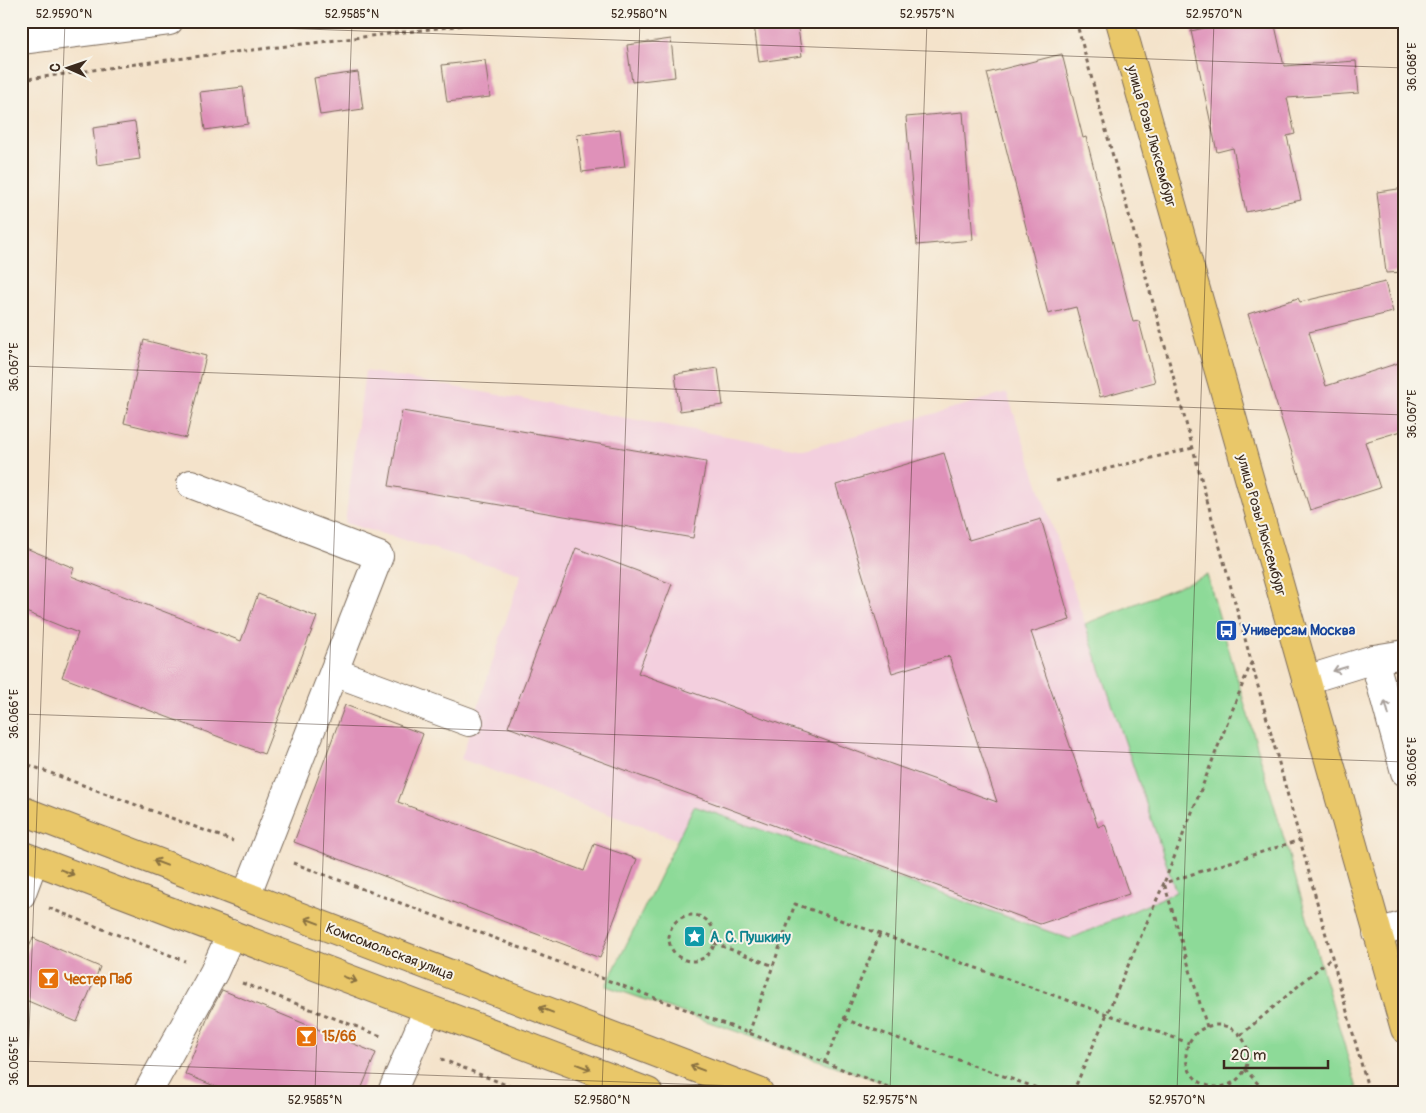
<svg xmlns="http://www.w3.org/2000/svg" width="1426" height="1113" font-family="Pangolin,sans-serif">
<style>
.built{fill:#f3cfde}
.green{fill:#8dda98;stroke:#64825b}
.building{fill:#df91b9}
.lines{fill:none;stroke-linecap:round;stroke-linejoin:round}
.minor-casing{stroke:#7c6b5b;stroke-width:30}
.major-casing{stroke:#7c6b5b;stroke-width:30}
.path{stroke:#7c6b5b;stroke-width:3;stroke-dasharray:4 4;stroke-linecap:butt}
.minor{stroke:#fff;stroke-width:28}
.major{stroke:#e9c769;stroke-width:28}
.oneway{stroke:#a79f9a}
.oneway2{stroke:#897140}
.ticks{fill:none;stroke:#3b2a1e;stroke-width:1;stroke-opacity:0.45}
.labels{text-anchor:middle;stroke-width:4;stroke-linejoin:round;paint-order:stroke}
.street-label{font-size:14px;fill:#3b2a1e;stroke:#f7f3e8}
.transit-label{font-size:14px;font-weight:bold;fill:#164399;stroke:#f7f3e8;text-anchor:start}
.culture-label{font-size:14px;font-weight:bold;fill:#0d838f;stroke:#f7f3e8;text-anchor:start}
.food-label{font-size:14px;font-weight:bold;fill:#c56008;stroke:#f7f3e8;text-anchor:start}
.neatline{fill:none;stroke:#3b2a1e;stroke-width:2}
.ticks-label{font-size:12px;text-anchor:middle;fill:#3b2a1e}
</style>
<rect width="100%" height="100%" fill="#f7f3e8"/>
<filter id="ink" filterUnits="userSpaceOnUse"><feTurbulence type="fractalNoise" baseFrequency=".02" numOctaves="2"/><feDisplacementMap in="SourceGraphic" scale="10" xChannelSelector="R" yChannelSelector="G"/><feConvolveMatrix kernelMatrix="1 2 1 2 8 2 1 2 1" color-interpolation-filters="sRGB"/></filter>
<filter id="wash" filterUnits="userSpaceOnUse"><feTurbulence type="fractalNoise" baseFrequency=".0096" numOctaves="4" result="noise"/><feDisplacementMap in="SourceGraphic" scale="20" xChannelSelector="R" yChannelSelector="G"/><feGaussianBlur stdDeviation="1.12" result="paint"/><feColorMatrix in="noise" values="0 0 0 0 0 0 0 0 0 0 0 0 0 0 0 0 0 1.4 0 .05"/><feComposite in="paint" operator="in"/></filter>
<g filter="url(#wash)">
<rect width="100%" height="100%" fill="#f4e3cb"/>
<polygon class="built" points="365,371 804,450 1007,393 1189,929 1020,968 461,759 521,574 345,523"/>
<polygon class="green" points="1207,575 1358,1092 910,1092 606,986 694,806 1070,939 1176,892 1085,624"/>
<g id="blocks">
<g class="building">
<polygon points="780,21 797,21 802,56 759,62 754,25"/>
<polygon points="1234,21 1274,21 1284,66 1356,61 1359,93 1287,98 1295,134 1287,136 1301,200 1246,212 1233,148 1217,152 1191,31"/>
<polygon points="671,39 675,77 632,82 627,45"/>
<polygon points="1062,54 1083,138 1086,137 1133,322 1139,321 1155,382 1100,397 1076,307 1048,314 987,73"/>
<polygon points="485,60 490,97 447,102 442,65"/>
<polygon points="358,72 363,109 320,115 314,78"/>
<polygon points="243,87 248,124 205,130 200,92"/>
<polygon points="963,112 973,240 917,245 906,117"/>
<polygon points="135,122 140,159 97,165 93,128"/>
<polygon points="620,129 625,167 582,172 577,135"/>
<polygon points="1405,188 1405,272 1386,273 1377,192"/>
<polygon points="1385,282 1393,312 1309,332 1326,386 1405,361 1405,430 1365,442 1380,488 1310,510 1248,314 1298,298 1300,302"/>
<polygon points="144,340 206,356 186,438 124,423"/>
<polygon points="718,368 723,405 680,411 675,374"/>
<polygon points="402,411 706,462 693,538 389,486"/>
<polygon points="944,453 969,540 1041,519 1070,620 1031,632 1098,827 1105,824 1129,894 1040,924 508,727 576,548 672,584 638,673 997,802 949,656 892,673 836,485"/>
<polygon points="21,546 74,568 71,576 241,641 258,594 317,617 264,754 62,677 78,633 21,610"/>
<polygon points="345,705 423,734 398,802 584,871 594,844 637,859 600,958 294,842"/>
<polygon points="33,938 100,967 77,1022 21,998 21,965"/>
<polygon points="222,990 376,1053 360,1092 229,1092 185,1074 210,1012"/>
</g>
</g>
</g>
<g filter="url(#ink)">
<use href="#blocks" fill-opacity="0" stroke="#7c6b5b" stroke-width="1"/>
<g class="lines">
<defs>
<g id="minor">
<polyline points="21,40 169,21"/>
<polyline points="191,484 379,556 246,896"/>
<polyline points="1374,659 1405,772"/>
<polyline points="334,672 469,722"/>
<polyline points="1306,680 1374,659 1405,654"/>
<polyline points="21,895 34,860"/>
<polyline points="1377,933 1405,925"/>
<polyline points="148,1092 214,972 231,934"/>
<polyline points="392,1092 428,1009"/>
</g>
<g id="major">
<polyline points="1120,21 1405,1029"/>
<polyline points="21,810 759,1092"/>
<polyline points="21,855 648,1092"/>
</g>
</defs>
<use href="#minor" class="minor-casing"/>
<use href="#major" class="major-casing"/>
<g class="path">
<polyline points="1076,21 1369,1092"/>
<polyline points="21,80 151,62 498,21"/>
<polyline points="1056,481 1193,448"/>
<polyline points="21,762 233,841"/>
<polyline points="293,863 749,1033 901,1092"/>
<polyline points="49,908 185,961"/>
<circle cx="692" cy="938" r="23"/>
<polyline points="714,943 774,966"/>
<polyline points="242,983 381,1036"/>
<polyline points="844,1019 1048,1092"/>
<circle cx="1217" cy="1056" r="31"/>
<polyline points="1207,1027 1164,883 1251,663"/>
<polyline points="749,1033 795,904 1189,1043"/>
<polyline points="1241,1035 1332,957"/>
<polyline points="441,1059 524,1092"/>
<polyline points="824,1063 844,1019 880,934"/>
<polyline points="1245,1069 1265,1092"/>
<polyline points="1230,1083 1238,1092"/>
<polyline points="1073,1092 1164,883 1300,840"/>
</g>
<use href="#minor" class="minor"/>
<use href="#major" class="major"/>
</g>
<defs><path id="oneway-shaft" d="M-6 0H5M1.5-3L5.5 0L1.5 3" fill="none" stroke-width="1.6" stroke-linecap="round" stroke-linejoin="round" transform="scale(1.25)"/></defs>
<g class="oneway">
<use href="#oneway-shaft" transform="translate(1340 669) rotate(163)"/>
<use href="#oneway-shaft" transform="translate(1387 708) rotate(-105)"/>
</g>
<g class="oneway2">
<use href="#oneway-shaft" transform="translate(160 863) rotate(-159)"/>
<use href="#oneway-shaft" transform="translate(67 872) rotate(21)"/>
<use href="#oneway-shaft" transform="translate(312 921) rotate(-159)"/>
<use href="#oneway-shaft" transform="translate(350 979) rotate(21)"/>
<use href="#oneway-shaft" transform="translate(546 1010) rotate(-159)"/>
<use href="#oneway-shaft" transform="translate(584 1067) rotate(21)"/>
<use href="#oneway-shaft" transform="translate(697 1068) rotate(-159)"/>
</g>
</g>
<path class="ticks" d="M80,21L1405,68M21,366L1405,415M21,714L1405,762M21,1061L911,1092M27,1092L65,21M315,1092L352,21M602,1092L640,21M890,1092L927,21M1177,1092L1214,21"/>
<defs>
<symbol id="bus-square" viewBox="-11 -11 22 22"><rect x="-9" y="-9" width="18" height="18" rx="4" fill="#1a4fb4" stroke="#f7f3e8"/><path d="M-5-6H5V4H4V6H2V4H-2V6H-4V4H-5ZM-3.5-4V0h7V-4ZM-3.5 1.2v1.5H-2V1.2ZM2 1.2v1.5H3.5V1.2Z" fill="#fff"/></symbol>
<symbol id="sight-square" viewBox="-11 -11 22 22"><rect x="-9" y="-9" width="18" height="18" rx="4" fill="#0f9aa8" stroke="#f7f3e8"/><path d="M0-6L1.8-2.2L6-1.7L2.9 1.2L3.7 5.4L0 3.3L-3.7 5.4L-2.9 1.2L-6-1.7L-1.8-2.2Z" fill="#fff"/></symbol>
<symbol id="bar-square" viewBox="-11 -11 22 22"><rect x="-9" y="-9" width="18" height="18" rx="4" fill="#e8710a" stroke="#f7f3e8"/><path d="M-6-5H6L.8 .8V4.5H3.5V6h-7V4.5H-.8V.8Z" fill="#fff"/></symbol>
</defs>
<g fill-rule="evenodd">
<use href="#bus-square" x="1214" y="618" width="25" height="25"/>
<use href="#sight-square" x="682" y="924" width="25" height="25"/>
<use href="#bar-square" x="36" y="966" width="25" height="25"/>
<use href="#bar-square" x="294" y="1024" width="25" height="25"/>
</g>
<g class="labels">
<g class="street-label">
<text transform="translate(1152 136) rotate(74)" y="5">улица Розы Люксембург</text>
<text transform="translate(1262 525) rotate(74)" y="5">улица Розы Люксембург</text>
<text transform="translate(390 951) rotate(21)" y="5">Комсомольская улица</text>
</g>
<g class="transit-label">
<text x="1242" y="635">Универсам Москва</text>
</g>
<g class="culture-label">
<text x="710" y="942">А. С. Пушкину</text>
</g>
<g class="food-label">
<text x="64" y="984">Честер Паб</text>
<text x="322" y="1041">15/66</text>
</g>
</g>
<rect width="1426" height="1113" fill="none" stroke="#f7f3e8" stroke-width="55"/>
<g transform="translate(68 68) rotate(272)" stroke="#f7f3e8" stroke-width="4" paint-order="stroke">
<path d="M0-4L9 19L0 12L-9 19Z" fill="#3b2a1e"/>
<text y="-8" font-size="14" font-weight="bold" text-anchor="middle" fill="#3b2a1e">С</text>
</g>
<path d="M1224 1060v8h104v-8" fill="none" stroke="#3b2a1e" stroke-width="2.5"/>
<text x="1231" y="1060" font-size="15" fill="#3b2a1e" stroke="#f7f3e8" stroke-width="4" paint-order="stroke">20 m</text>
<rect x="28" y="28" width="1370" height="1058" class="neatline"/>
<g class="ticks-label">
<text x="64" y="18">52.9590°N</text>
<text x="352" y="18">52.9585°N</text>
<text x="639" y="18">52.9580°N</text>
<text x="927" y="18">52.9575°N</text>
<text x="1214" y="18">52.9570°N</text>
<text transform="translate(1412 67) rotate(-90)" y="4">36.068°E</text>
<text transform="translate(14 367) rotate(-90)" y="4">36.067°E</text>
<text transform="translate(1412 414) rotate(-90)" y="4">36.067°E</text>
<text transform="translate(14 714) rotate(-90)" y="4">36.066°E</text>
<text transform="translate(1412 762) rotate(-90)" y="4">36.066°E</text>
<text transform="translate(14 1061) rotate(-90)" y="4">36.065°E</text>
<text x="315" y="1104">52.9585°N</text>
<text x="602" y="1104">52.9580°N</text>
<text x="890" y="1104">52.9575°N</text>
<text x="1177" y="1104">52.9570°N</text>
</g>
</svg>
